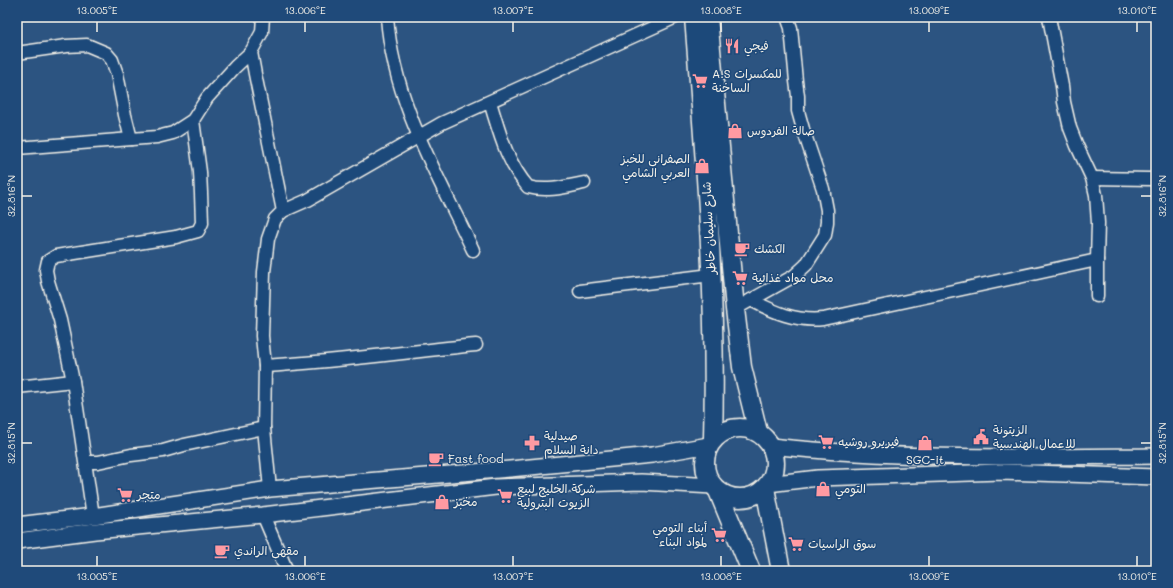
<svg xmlns="http://www.w3.org/2000/svg" width="1173" height="588" font-family="Mali,'Playpen Sans Arabic',sans-serif">
<style>
.lines{fill:none;stroke-linecap:round;stroke-linejoin:round}
.minor-casing{stroke:#f4f1e8;stroke-width:15}
.tertiary-casing{stroke:#f4f1e8;stroke-width:18}
.secondary-casing{stroke:#f4f1e8;stroke-width:21}
.minor{stroke:#1f4a7a;stroke-width:12}
.tertiary{stroke:#1f4a7a;stroke-width:15}
.secondary{stroke:#1f4a7a;stroke-width:18}
.ticks{fill:none;stroke:#f4f1e8;stroke-width:1.5}
.labels{text-anchor:middle;stroke-width:3;stroke-linejoin:round;paint-order:stroke}
.poi-label{font-size:12px;fill:#f4f1e8;stroke:#1f4a7a;text-anchor:start}
.street-label{font-size:12px;fill:#f4f1e8;stroke:#1f4a7a}
.neatline{fill:none;stroke:#f4f1e8;stroke-width:1.5}
.ticks-label{font-size:10px;text-anchor:middle;fill:#f4f1e8}
</style>
<rect width="100%" height="100%" fill="#2c5481"/>
<filter id="ink" filterUnits="userSpaceOnUse"><feTurbulence type="fractalNoise" baseFrequency=".025" numOctaves="2"/><feDisplacementMap in="SourceGraphic" scale="8" xChannelSelector="R" yChannelSelector="G"/><feConvolveMatrix kernelMatrix="1 2 1 2 8 2 1 2 1" color-interpolation-filters="sRGB"/></filter>
<g filter="url(#ink)">
<g class="lines">
<defs>
<g id="minor">
<polyline points="263,17 262,32 251,52 255,74 283,211 275,219 268,239 264,272 262,336 265,366 264,428 270,489"/>
<path d="M387,17C393,101 438,176 473,250"/>
<polyline points="1049,17 1062,86 1064,102 1070,128 1077,146 1092,178 1096,195 1098,223 1097,260 1097,296"/>
<polyline points="17,53 66,46 87,45 106,53 112,60 117,74 125,115 131,139"/>
<path d="M490,102C500,134 506,161 528,187C547,192 565,187 584,183"/>
<polyline points="17,148 157,137 173,133 193,120 207,98 235,67 251,52"/>
<polyline points="1092,178 1150,179 1156,178"/>
<polyline points="283,211 308,200 442,123 676,17"/>
<polyline points="580,291 711,275"/>
<path d="M751,300C774,312 796,322 823,319L1097,260"/>
<polyline points="735,309 794,276 806,265 825,235 827,222 827,210 823,189 803,129 798,111 798,96 796,81 791,28 787,17"/>
<path d="M265,366C336,362 406,352 476,345"/>
<polyline points="17,387 73,381"/>
<polyline points="86,462 98,462 131,455 163,451 184,445 264,428"/>
<polyline points="263,515 287,571"/>
<polyline points="93,516 73,381 60,320 48,281 46,270 48,261 56,256 176,237 198,231 202,223 201,193 200,172 193,120"/>
</g>
<g id="tertiary">
<path d="M771,446C899,460 1028,457 1156,456"/>
<polyline points="768,484 818,478 1001,472 1156,477"/>
<polyline points="17,525 93,516 270,489 510,469 652,455 709,445"/>
<polyline points="17,541 95,531 263,515 496,487 641,482 713,486"/>
</g>
<g id="secondary">
<path d="M694,17C705,158 717,298 713,439"/>
<polyline points="708,17 735,309 742,367 758,432"/>
<circle cx="740" cy="463" r="35"/>
<polyline points="765,488 781,571"/>
<polyline points="718,491 751,571"/>
</g>
</defs>
<use href="#minor" class="minor-casing"/>
<use href="#tertiary" class="tertiary-casing"/>
<use href="#secondary" class="secondary-casing"/>
<use href="#minor" class="minor"/>
<use href="#tertiary" class="tertiary"/>
<use href="#secondary" class="secondary"/>
</g>
</g>
<path class="ticks" d="M97,22V32M305,22V32M513,22V32M721,22V32M929,22V32M1137,22V32M22,196H32M1141,196H1151M22,443H32M1141,443H1151M97,556V566M305,556V566M513,556V566M721,556V566M929,556V566M1137,556V566"/>
<defs>
<symbol id="restaurant-bare" viewBox="-9 -9 18 18"><path d="M-5-6h1v4h1v-4h1v4h1v-4h1v5L-1.5 .5V6h-2V.5L-5-1ZM5-6V6H3V1.5H1.5Q1.5-4 5-6Z" fill="#ff9aa2" stroke="#1f4a7a" stroke-width="2.5" paint-order="stroke"/></symbol>
<symbol id="supermarket-bare" viewBox="-9 -9 18 18"><path d="M-6-5.5h2.5l.6 2H6L4.5 2H-2.5L-4.4-4H-6ZM-1.5 3.2a1.3 1.3 0 1 0 .1 0ZM3 3.2a1.3 1.3 0 1 0 .1 0Z" fill="#ff9aa2" stroke="#1f4a7a" stroke-width="2.5" paint-order="stroke"/></symbol>
<symbol id="shop-bare" viewBox="-9 -9 18 18"><path d="M-5-2.5h2.3a2.7 3.5 0 0 1 5.4 0H5L5.5 6h-11ZM-1.5-2.5h3a1.5 2.3 0 0 0-3 0Z" fill="#ff9aa2" stroke="#1f4a7a" stroke-width="2.5" paint-order="stroke"/></symbol>
<symbol id="cafe-bare" viewBox="-9 -9 18 18"><path d="M-5.5-4.5H6V0H3Q3 3.5 0 3.5H-2.5Q-5.5 3.5-5.5 0ZM3-3.2v2h1.7v-2ZM-6 4.5H4V6H-6Z" fill="#ff9aa2" stroke="#1f4a7a" stroke-width="2.5" paint-order="stroke"/></symbol>
<symbol id="civic-bare" viewBox="-9 -9 18 18"><path d="M-.6-6.5H3V-4.5H.6V-3L4-1V1h2V6H-6V1h2V-1L-.6-3ZM-1.2 2.5V6h2.4V2.5Z" fill="#ff9aa2" stroke="#1f4a7a" stroke-width="2.5" paint-order="stroke"/></symbol>
<symbol id="pharmacy-bare" viewBox="-9 -9 18 18"><path d="M-2-6h4v4h4v4h-4v4h-4v-4h-4v-4h4Z" fill="#ff9aa2" stroke="#1f4a7a" stroke-width="2.5" paint-order="stroke"/></symbol>
</defs>
<g fill-rule="evenodd">
<use href="#restaurant-bare" x="721" y="35" width="22" height="22"/>
<use href="#supermarket-bare" x="689" y="70" width="22" height="22"/>
<use href="#shop-bare" x="724" y="120" width="22" height="22"/>
<use href="#shop-bare" x="691" y="155" width="22" height="22"/>
<use href="#cafe-bare" x="731" y="238" width="22" height="22"/>
<use href="#supermarket-bare" x="729" y="267" width="22" height="22"/>
<use href="#civic-bare" x="970" y="426" width="22" height="22"/>
<use href="#supermarket-bare" x="815" y="431" width="22" height="22"/>
<use href="#pharmacy-bare" x="521" y="432" width="22" height="22"/>
<use href="#shop-bare" x="914" y="432" width="22" height="22"/>
<use href="#cafe-bare" x="425" y="448" width="22" height="22"/>
<use href="#shop-bare" x="812" y="478" width="22" height="22"/>
<use href="#supermarket-bare" x="114" y="484" width="22" height="22"/>
<use href="#supermarket-bare" x="494" y="485" width="22" height="22"/>
<use href="#shop-bare" x="431" y="491" width="22" height="22"/>
<use href="#supermarket-bare" x="708" y="524" width="22" height="22"/>
<use href="#supermarket-bare" x="785" y="533" width="22" height="22"/>
<use href="#cafe-bare" x="211" y="540" width="22" height="22"/>
</g>
<g class="labels">
<g class="poi-label">
<text x="744" y="50">فيجي</text>
<text x="712" y="78">A.S للمكسرات<tspan x="712" dy="14">الساخنة</tspan></text>
<text x="747" y="135">صالة الفردوس</text>
<text x="690" y="163" text-anchor="end">الصفراني للخبز<tspan x="690" dy="14">العربي الشامي</tspan></text>
<text x="754" y="253">الكشك</text>
<text x="752" y="282">محل مواد غذائية</text>
<text x="993" y="434">الزيتونة<tspan x="993" dy="14">للاعمال الهندسية</tspan></text>
<text x="544" y="440">صيدلية<tspan x="544" dy="14">دانة السلام</tspan></text>
<text x="838" y="446">فيريرو روشيه</text>
<text x="448" y="463">Fast food</text>
<text x="925" y="464" text-anchor="middle">SGC-it</text>
<text x="517" y="493">شركة الخليج لبيع<tspan x="517" dy="14">الزيوت البترولية</tspan></text>
<text x="835" y="493">التومي</text>
<text x="137" y="499">متجر</text>
<text x="454" y="506">مخبز</text>
<text x="707" y="532" text-anchor="end">أبناء التومي<tspan x="707" dy="14">لمواد البناء</tspan></text>
<text x="808" y="548">سوق الراسيات</text>
<text x="234" y="555">مقهى الراندي</text>
</g>
<g class="street-label">
<text transform="translate(709 228) rotate(-93)" y="4">شارع سليمان خاطر</text>
</g>
</g>
<rect width="1173" height="588" fill="none" stroke="#1f4a7a" stroke-width="44"/>
<rect x="22" y="22" width="1129" height="544" class="neatline"/>
<g class="ticks-label">
<text x="97" y="14">13.005°E</text>
<text x="305" y="14">13.006°E</text>
<text x="513" y="14">13.007°E</text>
<text x="721" y="14">13.008°E</text>
<text x="929" y="14">13.009°E</text>
<text x="1137" y="14">13.010°E</text>
<text transform="translate(11 196) rotate(-90)" y="4">32.816°N</text>
<text transform="translate(1162 196) rotate(-90)" y="4">32.816°N</text>
<text transform="translate(11 443) rotate(-90)" y="4">32.815°N</text>
<text transform="translate(1162 443) rotate(-90)" y="4">32.815°N</text>
<text x="97" y="580">13.005°E</text>
<text x="305" y="580">13.006°E</text>
<text x="513" y="580">13.007°E</text>
<text x="721" y="580">13.008°E</text>
<text x="929" y="580">13.009°E</text>
<text x="1137" y="580">13.010°E</text>
</g>
</svg>
